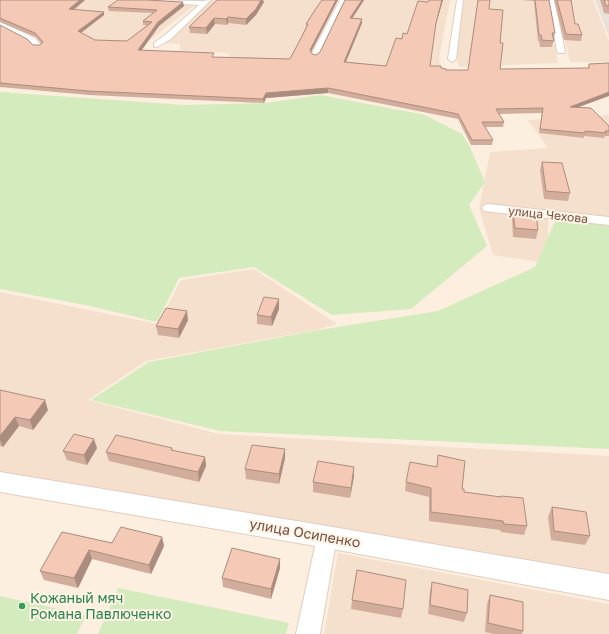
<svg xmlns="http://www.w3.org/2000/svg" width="609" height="634" font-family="'Golos Text',sans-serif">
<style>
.residential{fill:#f5e0cd}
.industrial{fill:#ebe1db}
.green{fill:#d4ebbd}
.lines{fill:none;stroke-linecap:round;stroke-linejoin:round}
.minor-casing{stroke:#e3ccbe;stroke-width:2}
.tertiary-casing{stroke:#e3ccbe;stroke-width:2}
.minor{fill:#fff;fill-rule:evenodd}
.tertiary{fill:#fff;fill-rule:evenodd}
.wall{fill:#d2ad9c}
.shaded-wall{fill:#ab8d7f}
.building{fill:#f4c9b5;stroke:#ab8d7f}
.leisure-dot{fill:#2e9e5b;stroke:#fff3e6;stroke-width:1.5}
.labels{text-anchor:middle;stroke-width:4;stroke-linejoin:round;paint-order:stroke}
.street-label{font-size:12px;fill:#755246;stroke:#fff3e6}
.near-street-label{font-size:14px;fill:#755246;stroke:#fff3e6}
.near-leisure-label{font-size:14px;fill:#27864d;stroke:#fff3e6;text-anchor:start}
</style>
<rect width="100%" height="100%" fill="#fdefdf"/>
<g class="residential">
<polygon points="0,0 119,0 195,5 146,43 35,41 0,23"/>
<polygon points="209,0 337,0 306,60 229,57 229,53 180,51 180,44 162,43"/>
<polygon points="348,0 450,0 439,58 441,68 412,70 319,60"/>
<polygon points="462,0 546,0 558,63 459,67 457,59"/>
<polygon points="556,0 593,0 609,41 609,62 570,62"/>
<polygon points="609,115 609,226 548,218 548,263 493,255 479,208 490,152 548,148 528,120"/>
<polygon points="254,269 337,324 316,330 146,361 88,400 219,434 609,456 609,577 0,473 0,292 158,324 181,280"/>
<polygon points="338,553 609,604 609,634 324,634"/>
</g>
<polygon class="industrial" points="595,0 609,0 609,37"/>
<g class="green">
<polygon points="0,92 184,105 265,103 321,95 425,115 462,134 470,147 485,182 469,205 487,246 411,309 332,315 254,267 179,278 157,322 90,306 0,289"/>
<polygon points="556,219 609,226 609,449 220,431 91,400 149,362 319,330 438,311 535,267"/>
<polygon points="118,588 289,623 286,634 98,634"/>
<polygon points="0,596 86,615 77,634 0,634"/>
</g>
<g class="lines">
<defs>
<g id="minor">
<polygon points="142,0 203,1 211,0 171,39 157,47 154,47 154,43 165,35 199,5 145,2"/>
<polygon points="340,0 346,0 319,55 315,58 312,57 311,55"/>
<polygon points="457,0 463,0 456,59 452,62 448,59"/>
<polygon points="548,0 554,0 565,51 564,53 558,53 557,51"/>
<polygon points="0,22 35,38 42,46 41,48 35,48 29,42 0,27"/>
<polygon points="488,204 609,217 609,225 484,211 482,208 484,205"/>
<polygon points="327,528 334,531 337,537 320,634 296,634 317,537 320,531"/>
</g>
<polygon id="tertiary" points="0,472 327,526 609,574 609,600 327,548 0,492"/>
</defs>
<use href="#minor" class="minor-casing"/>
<use href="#tertiary" class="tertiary-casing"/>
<use href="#minor" class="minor"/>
<use href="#tertiary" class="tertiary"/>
</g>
<g class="wall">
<polygon points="0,0 85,0 74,10 104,12 104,15 81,33 95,40 127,41 147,25 143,25 143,21 153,13 109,11 108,7 184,6 159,26 141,50 214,57 290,59 301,38 306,27 306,24 317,7 311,52 312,54 316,55 320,52 345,0 364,0 352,18 362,19 362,23 346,62 386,66 402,39 407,34 428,2 429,0 443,0 435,27 430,66 446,70 468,70 489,9 500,43 500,69 588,68 589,64 609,63 579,107 609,126 609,136 605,136 604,138 584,136 584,138 539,133 542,113 499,114 504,122 503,127 485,127 493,140 492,145 471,145 458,119 328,93 266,98 264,103 89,95 0,87 0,25 33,45 40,45 41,43 36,37 0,22"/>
<polygon points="521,0 549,0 555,33 552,47 540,47 539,41 538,41 534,1"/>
<polygon points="554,0 571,0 575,24 582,35 581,41 564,40"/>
<polygon points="600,0 609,0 609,14 604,13"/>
<polygon points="264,2 256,15 246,25 228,23 227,25 215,24 207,34 190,33 189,27"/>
<polygon points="542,162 570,193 568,201 544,199 540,170"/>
<polygon points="513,212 538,230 536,239 513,237 512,220"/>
<polygon points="279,299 279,309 272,326 257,324 257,315"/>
<polygon points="188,320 179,338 158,335 156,326"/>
<polygon points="0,390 48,410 33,430 19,426 3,447 0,446"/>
<polygon points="97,448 87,465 67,460 63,451"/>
<polygon points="172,448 173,451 205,457 206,466 199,482 109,461 106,452"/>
<polygon points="285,449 285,458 279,484 246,479 245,469"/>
<polygon points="354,467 354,476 350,498 313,492 313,482"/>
<polygon points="406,482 462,489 464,492 500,497 501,496 527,526 524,535 501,532 500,530 429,521 429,497 405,491"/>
<polygon points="552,507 590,536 585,545 551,540 548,517"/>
<polygon points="62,532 112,543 162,537 164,546 151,574 92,559 78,588 44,580 40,571"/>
<polygon points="280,559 280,568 271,599 223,587 222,578"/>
<polygon points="432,582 467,613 464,622 428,614 430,591"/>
<polygon points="490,595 523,631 522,634 494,634 485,632 487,604"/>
<polygon points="352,600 403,609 401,618 351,609"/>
</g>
<g class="shaded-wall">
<polygon points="80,0 85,0 69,13 69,9"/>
<polygon points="261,0 263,0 264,2 256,15 246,25 246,19"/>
<polygon points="336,0 338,0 310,54 310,50"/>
<polygon points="362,0 364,0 350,22 350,18"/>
<polygon points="442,0 443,0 435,27 436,23"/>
<polygon points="183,2 184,6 159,26 139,54 138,50 158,22"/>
<polygon points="104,12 104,15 78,35 78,31"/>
<polygon points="228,17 228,23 227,25 226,19"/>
<polygon points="214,18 215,24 207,34 206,28"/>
<polygon points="362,19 362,23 344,66 344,62"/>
<polygon points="328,88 328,93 266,98 264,103 263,99 266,93"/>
<polygon points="609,92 609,96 568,111 570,107"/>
<polygon points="279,299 279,309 272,326 271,317"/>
<polygon points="187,311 188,320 179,338 178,329"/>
<polygon points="45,400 48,410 33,430 30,420"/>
<polygon points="15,417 19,426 3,447 0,440 0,436"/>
<polygon points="94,439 97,448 87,465 84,455"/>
<polygon points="285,449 285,458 279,484 279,474"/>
<polygon points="205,457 206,466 199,482 198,472"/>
<polygon points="354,467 354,476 350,498 351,488"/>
<polygon points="162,537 164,546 151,574 149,565"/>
<polygon points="89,550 92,559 78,588 74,578"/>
<polygon points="280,559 280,568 271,599 271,589"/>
</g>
<g class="building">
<polygon points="0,0 80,0 69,9 104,12 78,31 95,40 127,41 152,22 143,21 157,10 108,7 118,0 146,0 183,2 158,22 138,50 214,53 212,57 290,59 301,38 308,24 306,24 317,7 322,0 336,0 310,50 312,54 316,55 320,52 345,0 362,0 350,18 362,19 344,62 386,66 396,38 402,39 403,33 407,34 418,1 428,2 429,0 442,0 436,23 430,66 441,66 441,68 446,69 446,70 468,70 478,0 490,0 489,9 503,10 500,43 503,43 500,69 589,68 589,64 609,63 609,92 570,107 591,108 609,126 609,131 605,131 606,133 585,131 585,133 540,129 543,108 496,109 504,122 482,122 493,140 472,140 458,114 328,88 266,93 263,99 88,91 0,83 0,25 27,39 33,45 40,45 43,42 35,33 0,18"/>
<polygon points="217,0 261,0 256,9 246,19 228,17 226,19 214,18 206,28 189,27"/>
<polygon points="535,0 549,0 555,33 552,33 554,41 542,40 541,35 539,35"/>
<polygon points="557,0 571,0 575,24 578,24 582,35 566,34"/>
<polygon points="604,0 609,0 609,6 606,6"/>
<polygon points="542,162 562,163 570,193 546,191"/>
<polygon points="513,212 536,214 538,230 515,228"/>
<polygon points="264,297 279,299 271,317 257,315"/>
<polygon points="166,308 187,311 178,329 156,326"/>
<polygon points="0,390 45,400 30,420 15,417 0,436"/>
<polygon points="74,434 94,439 84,455 63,451"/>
<polygon points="116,435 172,448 171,450 205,457 198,472 106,452"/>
<polygon points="252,445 285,449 279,474 245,469"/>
<polygon points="438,455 465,461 462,489 464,489 464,492 501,497 501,496 523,498 527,526 504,524 503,521 431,512 431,488 406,482 410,462 437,467"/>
<polygon points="318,461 354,467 351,488 313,482"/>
<polygon points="552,507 586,512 590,536 554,531"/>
<polygon points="121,527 162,537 149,565 89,550 74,578 40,571 62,532 112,543"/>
<polygon points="232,548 280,559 271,589 222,578"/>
<polygon points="357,570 406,580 403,609 352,600"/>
<polygon points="432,582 468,590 467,613 430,605"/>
<polygon points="490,595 523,602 523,631 488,623"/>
</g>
<circle class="leisure-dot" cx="22" cy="606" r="4"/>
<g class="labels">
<g class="street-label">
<text transform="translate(548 215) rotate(6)" y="4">улица Чехова</text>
</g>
<g class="near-street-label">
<text transform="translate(305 533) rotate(10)" y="5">улица Осипенко</text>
</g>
<g class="near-leisure-label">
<text x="30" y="603">Кожаный мяч<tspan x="30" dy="16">Романа Павлюченко</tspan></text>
</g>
</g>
</svg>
